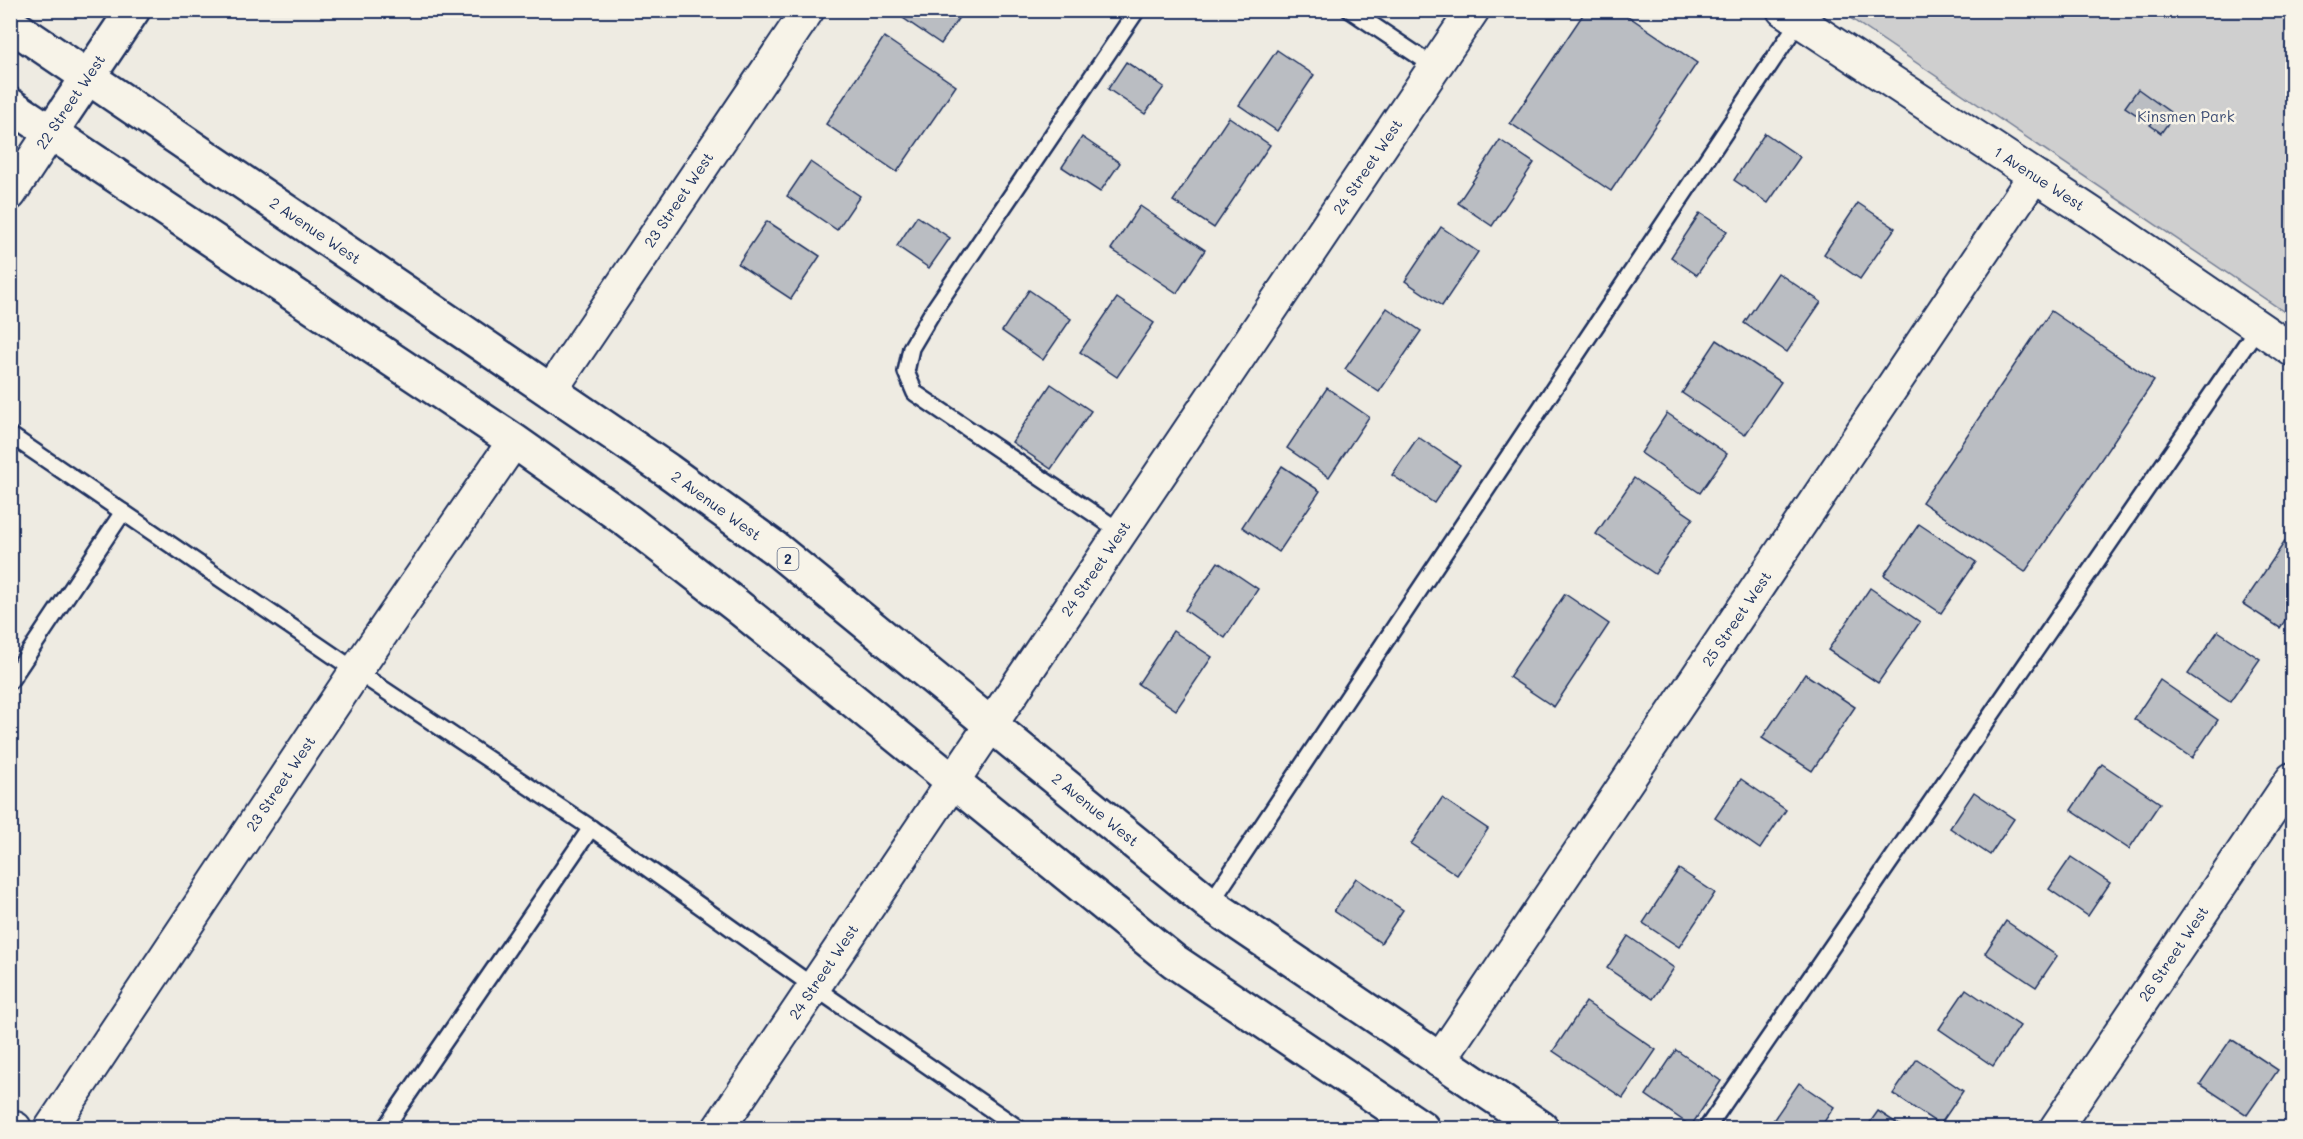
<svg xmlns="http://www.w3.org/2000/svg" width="2303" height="1139" font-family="Mali,sans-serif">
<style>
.green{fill:#cfcfcf;stroke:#757f96;stroke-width:1.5}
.building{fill:#babdc2;stroke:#1b2f5e;stroke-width:1.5}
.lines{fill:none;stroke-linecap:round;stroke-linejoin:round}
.lane-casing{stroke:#1b2f5e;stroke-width:20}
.street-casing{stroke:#1b2f5e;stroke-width:36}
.secondary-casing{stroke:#1b2f5e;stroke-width:38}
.highway-casing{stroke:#1b2f5e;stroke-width:38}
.lane{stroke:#f7f3e8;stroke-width:15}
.street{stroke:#f7f3e8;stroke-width:32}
.secondary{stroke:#f7f3e8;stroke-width:33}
.highway{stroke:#f7f3e8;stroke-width:33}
.labels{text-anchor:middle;stroke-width:5;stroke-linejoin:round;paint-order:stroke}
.shield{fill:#f7f3e8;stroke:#5d6a87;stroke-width:1.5}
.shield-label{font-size:14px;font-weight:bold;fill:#1b2f5e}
.street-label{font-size:15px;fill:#1b2f5e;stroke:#f7f3e8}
.park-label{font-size:15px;fill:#3f4f75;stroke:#f7f3e8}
</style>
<rect width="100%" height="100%" fill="#eeebe2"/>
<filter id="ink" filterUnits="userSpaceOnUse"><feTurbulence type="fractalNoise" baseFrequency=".0167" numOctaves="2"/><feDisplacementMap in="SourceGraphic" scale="12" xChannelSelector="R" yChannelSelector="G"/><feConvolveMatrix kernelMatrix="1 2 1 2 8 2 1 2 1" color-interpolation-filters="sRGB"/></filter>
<g filter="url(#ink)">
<polygon class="green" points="1840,11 2292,11 2292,317"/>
<g class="building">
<polygon points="908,10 958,10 962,13 941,44 903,18"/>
<polygon points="1586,10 1619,10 1697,63 1611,191 1510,123"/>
<polygon points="884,37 956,86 897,172 826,124"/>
<polygon points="1277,50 1314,75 1277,131 1239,105"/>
<polygon points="1126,62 1164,87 1145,114 1108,89"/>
<polygon points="2138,89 2174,115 2161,133 2150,125 2153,122 2140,112 2137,115 2125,107"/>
<polygon points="1229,117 1270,145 1214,228 1173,201"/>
<polygon points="1765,133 1800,157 1768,203 1734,180"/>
<polygon points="1082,137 1120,163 1100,192 1062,167"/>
<polygon points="1500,140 1534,163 1492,226 1458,203"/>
<polygon points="810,162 860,196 837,230 787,196"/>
<polygon points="1858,203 1895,228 1860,279 1824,254"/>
<polygon points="1140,206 1205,250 1177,293 1111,249"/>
<polygon points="1700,213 1727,231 1697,275 1671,257"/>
<polygon points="917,216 950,238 929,268 897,246"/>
<polygon points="767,221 820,256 791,299 738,264"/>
<polygon points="1441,227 1478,252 1442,306 1405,281"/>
<polygon points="1778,273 1821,302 1787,352 1744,323"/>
<polygon points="1029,290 1071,319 1043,360 1002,331"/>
<polygon points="1117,298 1154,323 1117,377 1080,352"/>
<polygon points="1387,308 1421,331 1379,392 1345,369"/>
<polygon points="2051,311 2154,381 2025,572 1922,502"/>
<polygon points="1717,340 1781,382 1745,435 1682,393"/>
<polygon points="1051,384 1091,411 1051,469 1012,442"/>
<polygon points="1327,388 1369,417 1329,477 1287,448"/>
<polygon points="1667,413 1727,454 1700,493 1641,453"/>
<polygon points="1418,437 1460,465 1434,503 1392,475"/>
<polygon points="1282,466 1320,491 1279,552 1242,527"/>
<polygon points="1634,478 1693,518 1655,574 1596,534"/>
<polygon points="1919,524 1976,562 1941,613 1884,575"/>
<polygon points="2292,531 2292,610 2280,628 2243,604"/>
<polygon points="1218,562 1258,589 1225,638 1185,610"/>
<polygon points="1870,588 1920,622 1878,683 1828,650"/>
<polygon points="1565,594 1609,624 1554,707 1509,677"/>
<polygon points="1173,631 1212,657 1176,710 1138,684"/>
<polygon points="2218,631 2260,659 2230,702 2188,674"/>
<polygon points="1805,674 1855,707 1812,771 1762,738"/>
<polygon points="2160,680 2218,720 2192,758 2134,719"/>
<polygon points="2102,764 2160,803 2129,849 2071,810"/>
<polygon points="1741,779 1786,810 1760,849 1715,818"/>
<polygon points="1974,792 2014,819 1990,855 1950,828"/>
<polygon points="1442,798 1488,829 1457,875 1411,844"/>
<polygon points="2071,857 2110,883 2088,916 2049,889"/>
<polygon points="1679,869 1715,893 1679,947 1643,923"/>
<polygon points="1356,878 1403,910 1381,943 1334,911"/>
<polygon points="2006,921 2057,956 2036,987 1985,953"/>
<polygon points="1628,936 1674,968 1653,999 1607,968"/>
<polygon points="1966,989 2020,1026 1993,1066 1939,1029"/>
<polygon points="1586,1002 1656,1050 1623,1098 1553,1051"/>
<polygon points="2231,1039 2278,1070 2247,1115 2200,1084"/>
<polygon points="1676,1050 1721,1081 1691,1126 1646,1095"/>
<polygon points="1917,1059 1963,1091 1940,1125 1893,1094"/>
<polygon points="1799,1083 1834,1107 1820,1128 1776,1128 1770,1125"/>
<polygon points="1878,1111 1904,1128 1866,1128"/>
</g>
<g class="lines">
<defs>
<g id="lane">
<polyline points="1350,10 1435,67"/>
<polyline points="10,435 356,671 591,828 814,987 1018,1128"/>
<polyline points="1121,532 915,393 906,372 911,348 933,311 1137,10"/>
<polyline points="10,681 123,512"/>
<polyline points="1210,904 1799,21"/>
<polyline points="385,1128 591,828"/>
<polyline points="1707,1128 2258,327"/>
</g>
<g id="street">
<polyline points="1783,10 2090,212 2292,350"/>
<polyline points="10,194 51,132"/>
<polyline points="551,390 808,10"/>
<polyline points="1439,1061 2034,176"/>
<polyline points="10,1126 15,1128"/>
<polyline points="51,1128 356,671 514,441"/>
<polyline points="719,1128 1473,10"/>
<polyline points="2056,1128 2292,779"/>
</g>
<polyline id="secondary" points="51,132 133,10"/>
<g id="highway">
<polyline points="10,24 667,470 776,549 1210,904 1541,1128"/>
<polyline points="10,105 514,441 629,522 737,606 1174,961 1422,1128"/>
</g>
</defs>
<use href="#lane" class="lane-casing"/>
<use href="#street" class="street-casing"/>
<use href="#secondary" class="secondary-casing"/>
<use href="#highway" class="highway-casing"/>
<use href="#lane" class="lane"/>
<use href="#street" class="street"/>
<use href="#secondary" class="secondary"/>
<use href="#highway" class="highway"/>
</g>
</g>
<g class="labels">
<rect class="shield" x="777.5" y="548" width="21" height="22" rx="4.5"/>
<g class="shield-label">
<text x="788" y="564">2</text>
</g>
<g class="street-label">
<text transform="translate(71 102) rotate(-56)" y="5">22 Street West</text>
<text transform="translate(1368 167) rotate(-56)" y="5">24 Street West</text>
<text transform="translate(2039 179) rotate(33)" y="5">1 Avenue West</text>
<text transform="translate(679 200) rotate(-56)" y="5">23 Street West</text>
<text transform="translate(315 231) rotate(34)" y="5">2 Avenue West</text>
<text transform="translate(716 506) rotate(36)" y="5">2 Avenue West</text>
<text transform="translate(1096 569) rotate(-56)" y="5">24 Street West</text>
<text transform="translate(1737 619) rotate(-56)" y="5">25 Street West</text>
<text transform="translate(281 784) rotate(-56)" y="5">23 Street West</text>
<text transform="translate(1095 810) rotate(39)" y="5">2 Avenue West</text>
<text transform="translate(2174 954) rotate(-56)" y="5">26 Street West</text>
<text transform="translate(824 972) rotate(-56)" y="5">24 Street West</text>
</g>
<g class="park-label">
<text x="2186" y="122">Kinsmen Park</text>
</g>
</g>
<rect width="2303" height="1139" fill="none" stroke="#f7f3e8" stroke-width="36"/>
<rect x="18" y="18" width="2267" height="1103" fill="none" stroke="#1b2f5e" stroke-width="2" filter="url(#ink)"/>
</svg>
